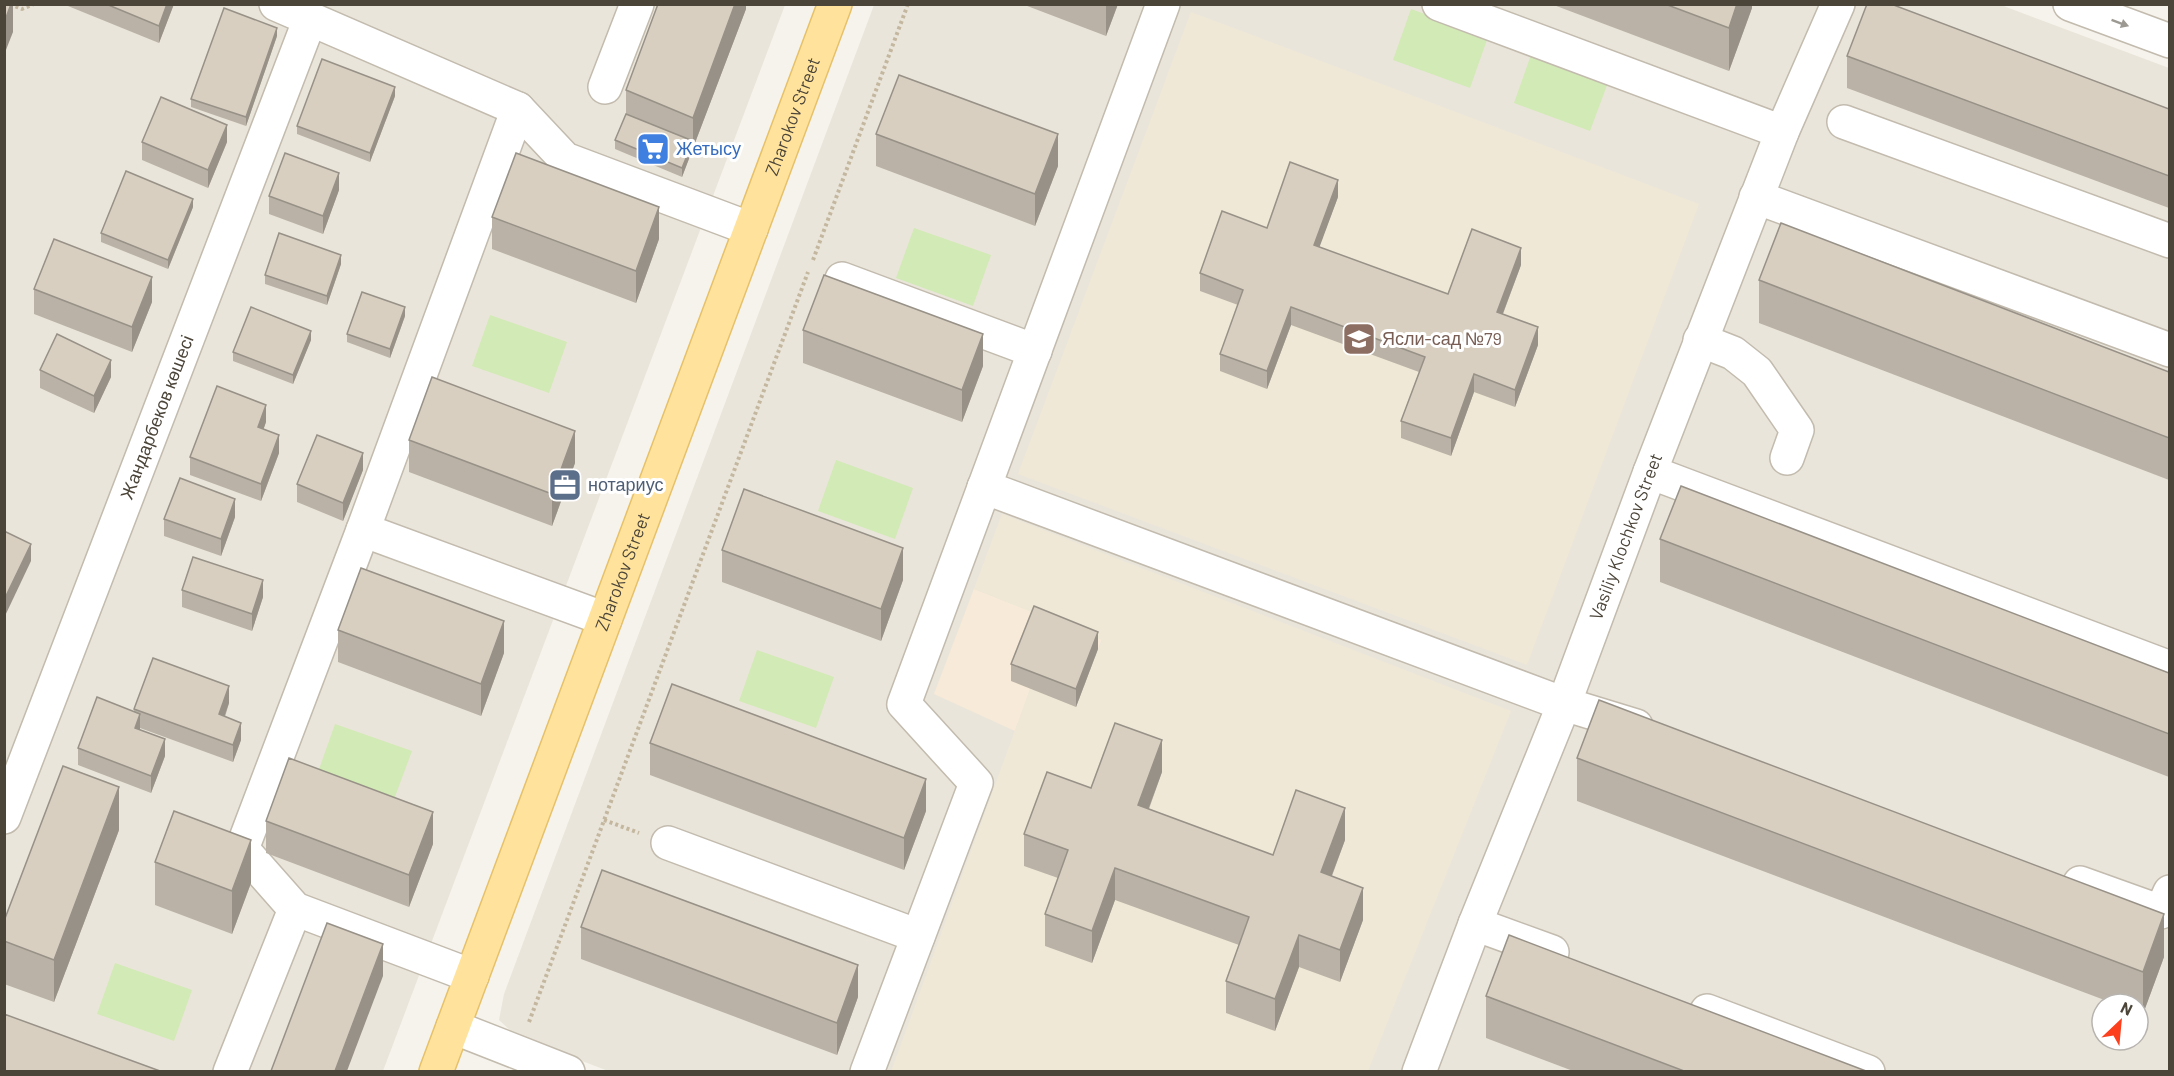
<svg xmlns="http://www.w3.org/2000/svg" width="2174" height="1076" font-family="Barlow,sans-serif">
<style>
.residential{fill:#eae5da;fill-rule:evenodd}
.commercial{fill:#f7ead8}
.education{fill:#efe8d6}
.green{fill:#d2eab5}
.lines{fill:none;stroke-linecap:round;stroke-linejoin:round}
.minor-casing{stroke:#c2bbae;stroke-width:36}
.major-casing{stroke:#e6c16a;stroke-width:36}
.path{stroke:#c4b79f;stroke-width:4;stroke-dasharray:3 3;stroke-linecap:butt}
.minor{stroke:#fff;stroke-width:33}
.major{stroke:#ffe39c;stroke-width:33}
.wall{fill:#bab2a6}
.shaded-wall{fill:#979187}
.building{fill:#d8cfc1;stroke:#979187;stroke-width:1.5}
.oneway{fill:#9c9892}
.labels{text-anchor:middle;stroke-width:6;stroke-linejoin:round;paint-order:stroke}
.street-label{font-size:18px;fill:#4b4439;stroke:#fff}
.shop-label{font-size:18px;fill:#366cbe;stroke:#fff;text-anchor:start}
.education-label{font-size:18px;fill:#785e54;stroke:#fff;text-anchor:start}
.service-label{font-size:18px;fill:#4e5e75;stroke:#fff;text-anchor:start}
</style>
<rect width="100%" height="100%" fill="#f6f3ec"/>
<g class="residential">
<polygon points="5,5 785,5 383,1071 5,1072"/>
<path d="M874,5H2001L2169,68V1071L611,1072L516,1036L499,1020L504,994ZM2102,1004H2138V1040H2102Z"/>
</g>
<polygon class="commercial" points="974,589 1102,639 1076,707 1030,689 1015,731 934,694"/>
<g class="education">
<polygon points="1191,12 1699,204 1527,665 1018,474"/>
<polygon points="1002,514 1511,711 1368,1071 891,1072 1030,689 1076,706 1102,640 974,589"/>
</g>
<g class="green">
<polygon points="1411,9 1488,37 1470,88 1393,60"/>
<polygon points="1532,52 1609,80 1590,131 1514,103"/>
<polygon points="914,228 991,255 973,306 896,278"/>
<polygon points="490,315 567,342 549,393 472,366"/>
<polygon points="836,460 913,488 895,539 818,511"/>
<polygon points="757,650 834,677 816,728 739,701"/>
<polygon points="335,724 412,751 393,802 317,775"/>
<polygon points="115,963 192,990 174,1041 97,1014"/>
</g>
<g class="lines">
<defs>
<g id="minor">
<polyline points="276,4 518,109 565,159 751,229"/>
<polyline points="1439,4 1782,132"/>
<polyline points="2070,4 2170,41"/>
<polyline points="605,87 637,4"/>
<polyline points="1844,122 2170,241"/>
<polyline points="1756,197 2170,350"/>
<polyline points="842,279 1035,351"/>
<polyline points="1700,340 1733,353 1757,372 1797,430 1787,458"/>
<polyline points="1650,472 2170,668"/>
<polyline points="984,487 1564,704 1636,726"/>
<polyline points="363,530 605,619"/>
<path id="s1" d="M4,817L310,19"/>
<polyline points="668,843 918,936"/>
<polyline points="2080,883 2161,912 2170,892"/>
<polyline points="1475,924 1552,952"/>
<polyline points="472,976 295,909 242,849 363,530 518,109"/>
<polyline points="1707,1011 1868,1072"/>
<polyline points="453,1027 568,1072"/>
<polyline points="230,1072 295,909"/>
<polyline points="867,1072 976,783 904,704 1163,4"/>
<path id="s2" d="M1419,1072L1475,924L1564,704L1650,472L1782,132L1838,4"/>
</g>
<g id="major">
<path id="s3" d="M436,1072L835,4"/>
</g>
</defs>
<use href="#minor" class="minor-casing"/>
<use href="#major" class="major-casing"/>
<g class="path">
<polyline points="10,4 22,9 34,4"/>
<polyline points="813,260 908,4"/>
<polyline points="604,820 639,833"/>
<polyline points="529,1022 808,272"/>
</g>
<use href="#minor" class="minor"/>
<use href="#major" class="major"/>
</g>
<g class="wall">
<polygon points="63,4 174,4 159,43"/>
<polygon points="746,4 746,9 682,177 615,149 615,140 626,114 626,90"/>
<polygon points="1022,4 1118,4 1106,36"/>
<polygon points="1551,4 1752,4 1752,8 1729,71"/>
<polygon points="277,36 246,126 191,107 191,99"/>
<polygon points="1847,56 2169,109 2169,208 1847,88"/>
<polygon points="395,96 370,162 297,134 297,126"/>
<polygon points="876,134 1058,166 1035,226 876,166"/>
<polygon points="142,142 227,142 208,188 142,160"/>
<polygon points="339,190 323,234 269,214 269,196"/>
<polygon points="1338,197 1319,247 1448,294 1521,265 1503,314 1538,345 1515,407 1474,392 1451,456 1401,438 1401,421 1419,372 1291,325 1267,389 1220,371 1220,354 1238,305 1200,291 1200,273 1267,228"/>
<polygon points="193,207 168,269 101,242 101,233"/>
<polygon points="492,217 659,239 636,303 492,249"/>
<polygon points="341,264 327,305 265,284 265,275"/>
<polygon points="1759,280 2169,372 2169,480 1759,323"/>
<polygon points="34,289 152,302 132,352 34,314"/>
<polygon points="405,316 390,358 347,342 347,334"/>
<polygon points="803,330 983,366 962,422 803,363"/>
<polygon points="311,340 293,384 233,361 233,352"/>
<polygon points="40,370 111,377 94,413 40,388"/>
<polygon points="266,422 263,430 279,453 261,501 190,475 190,457"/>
<polygon points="409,440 575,463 552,526 409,472"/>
<polygon points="363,470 343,521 297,502 297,484"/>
<polygon points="235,517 221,556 164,536 164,519"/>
<polygon points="1660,539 2169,673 2169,777 1660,582"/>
<polygon points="722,550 903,580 881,641 722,582"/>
<polygon points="182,590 263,597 252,631 182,607"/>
<polygon points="338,630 504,653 481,716 338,662"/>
<polygon points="1098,649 1076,707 1011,681 1011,664"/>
<polygon points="229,703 225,717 241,740 233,762 140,728 140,730 165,756 151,793 78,765 78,748 134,711 134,709"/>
<polygon points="650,743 926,811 904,870 650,775"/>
<polygon points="1577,758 2164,957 2143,1014 2138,1013 2138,1004 2115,1004 1577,801"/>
<polygon points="1162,772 1149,809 1273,855 1345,840 1332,876 1363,920 1340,982 1299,967 1275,1031 1226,1013 1226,981 1239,945 1115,900 1092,963 1045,946 1045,914 1058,878 1024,866 1024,834 1091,788"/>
<polygon points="266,821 433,844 409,907 266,853"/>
<polygon points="119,830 54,1002 4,984 4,921"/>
<polygon points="155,862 251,883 232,934 155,905"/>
<polygon points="581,927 858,997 837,1055 581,959"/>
<polygon points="1486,996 1866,1071 1573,1071 1486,1038"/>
</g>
<g class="shaded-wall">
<polygon points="11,4 13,4 13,32 4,55 4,23"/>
<polygon points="167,4 174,4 159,43 159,26"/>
<polygon points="735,4 746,4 746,9 682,177 682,168 693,141 693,118"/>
<polygon points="1106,4 1118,4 1106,36"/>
<polygon points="1737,4 1752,4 1752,8 1729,71 1729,28"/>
<polygon points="277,28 277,36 246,126 246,117"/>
<polygon points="395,87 395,96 370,162 370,153"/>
<polygon points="227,125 227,142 208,188 208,170"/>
<polygon points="1058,134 1058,166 1035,226 1035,194"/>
<polygon points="339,173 339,190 323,234 323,216"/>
<polygon points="1338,180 1338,197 1314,262 1314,245"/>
<polygon points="193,199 193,207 168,269 168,260"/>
<polygon points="659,207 659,239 636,303 636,271"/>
<polygon points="1521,248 1521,265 1497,329 1497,312"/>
<polygon points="341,255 341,264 327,305 327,296"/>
<polygon points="152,277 152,302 132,352 132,327"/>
<polygon points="405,307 405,316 390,358 390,349"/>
<polygon points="1291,307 1291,325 1267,389 1267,371"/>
<polygon points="1538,327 1538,345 1515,407 1515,390"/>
<polygon points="311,331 311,340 293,384 293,375"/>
<polygon points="983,334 983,366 962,422 962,390"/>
<polygon points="111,360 111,377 94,413 94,396"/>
<polygon points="1474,374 1474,392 1451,456 1451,438"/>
<polygon points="266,405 266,422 258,445 258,427"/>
<polygon points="575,431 575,463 552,526 552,494"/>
<polygon points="279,435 279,453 261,501 261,484"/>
<polygon points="363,453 363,470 343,521 343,503"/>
<polygon points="235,499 235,517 221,556 221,539"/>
<polygon points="31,544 31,561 4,618 4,600"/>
<polygon points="903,548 903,580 881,641 881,609"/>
<polygon points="263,580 263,597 252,631 252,614"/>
<polygon points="504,621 504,653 481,716 481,684"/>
<polygon points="1098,632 1098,649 1076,707 1076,689"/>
<polygon points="229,686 229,703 219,732 219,714"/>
<polygon points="140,714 140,731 135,728"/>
<polygon points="241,723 241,740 233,762 233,745"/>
<polygon points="165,739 165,756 151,793 151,776"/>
<polygon points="1162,740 1162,772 1138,837 1138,805"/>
<polygon points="926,779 926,811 904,870 904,838"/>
<polygon points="119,787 119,830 54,1002 54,960"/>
<polygon points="1345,808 1345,840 1321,904 1321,872"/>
<polygon points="433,812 433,844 409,907 409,875"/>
<polygon points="251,840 251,883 232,934 232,891"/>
<polygon points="1115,868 1115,900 1092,963 1092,931"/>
<polygon points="1363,888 1363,920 1340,982 1340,950"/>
<polygon points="2164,914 2164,957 2143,1014 2143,972"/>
<polygon points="1299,935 1299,967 1275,1031 1275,999"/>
<polygon points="383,944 383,976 347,1071 335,1071"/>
<polygon points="858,965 858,997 837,1055 837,1023"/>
</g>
<g class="building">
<polygon points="4,4 11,4 4,23"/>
<polygon points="106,4 167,4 159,26"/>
<polygon points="658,4 735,4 693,118 626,90"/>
<polygon points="1665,4 1737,4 1729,28"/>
<polygon points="1867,4 1891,4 2169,109 2169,176 1847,56"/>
<polygon points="224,8 277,28 246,117 191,99"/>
<polygon points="322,59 395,87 370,153 297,126"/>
<polygon points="899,75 1058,134 1035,194 876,134"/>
<polygon points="161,97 227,125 208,170 142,142"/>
<polygon points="626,114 693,141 682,168 615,140"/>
<polygon points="285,153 339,173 323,216 269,196"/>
<polygon points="516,153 659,207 636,271 492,217"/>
<polygon points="1290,162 1338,180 1314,245 1448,294 1472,229 1521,248 1497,312 1538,327 1515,390 1474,374 1451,438 1401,421 1425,357 1291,307 1267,371 1220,354 1243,290 1200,273 1222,211 1267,228"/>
<polygon points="126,171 193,199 168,260 101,233"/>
<polygon points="1781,223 2169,372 2169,438 1759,280"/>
<polygon points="279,233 341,255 327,296 265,275"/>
<polygon points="54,239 152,277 132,327 34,289"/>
<polygon points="824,275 983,334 962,390 803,330"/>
<polygon points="362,292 405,307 390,349 347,334"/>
<polygon points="251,307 311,331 293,375 233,352"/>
<polygon points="57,334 111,360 94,396 40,370"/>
<polygon points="432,377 575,431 552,494 409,440"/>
<polygon points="217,386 266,405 258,427 279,435 261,484 190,457"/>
<polygon points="317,435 363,453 343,503 297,484"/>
<polygon points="180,478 235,499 221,539 164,519"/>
<polygon points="1681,486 2169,673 2169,734 1660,539"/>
<polygon points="744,489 903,548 881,609 722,550"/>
<polygon points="4,531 31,544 4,600"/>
<polygon points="193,557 263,580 252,614 182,590"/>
<polygon points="361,568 504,621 481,684 338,630"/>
<polygon points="1034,606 1098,632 1076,689 1011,664"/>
<polygon points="153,658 229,686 219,714 241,723 233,745 134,709"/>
<polygon points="672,684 926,779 904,838 650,743"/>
<polygon points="97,697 140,714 135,728 165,739 151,776 78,748"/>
<polygon points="1599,700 2164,914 2143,972 1577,758"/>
<polygon points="1115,723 1162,740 1138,805 1273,855 1296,790 1345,808 1321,872 1363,888 1340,950 1299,935 1275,999 1226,981 1249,917 1115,868 1092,931 1045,914 1068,850 1024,834 1047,772 1091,788"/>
<polygon points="289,758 433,812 409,875 266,821"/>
<polygon points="63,766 119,787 54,960 4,941 4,921"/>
<polygon points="174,811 251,840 232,891 155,862"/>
<polygon points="602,870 858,965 837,1023 581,927"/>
<polygon points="327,923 383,944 335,1071 271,1071"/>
<polygon points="1509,935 1866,1071 1684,1071 1486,996"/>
<polygon points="4,1014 160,1071 4,1071"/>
</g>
<defs><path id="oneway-solid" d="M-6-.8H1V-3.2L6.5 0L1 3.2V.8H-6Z" transform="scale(1.5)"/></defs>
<use class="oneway" href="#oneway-solid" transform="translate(2120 23) rotate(20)"/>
<defs>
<symbol id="supermarket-square" viewBox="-11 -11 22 22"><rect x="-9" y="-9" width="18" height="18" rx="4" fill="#3f7fe0" stroke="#fff"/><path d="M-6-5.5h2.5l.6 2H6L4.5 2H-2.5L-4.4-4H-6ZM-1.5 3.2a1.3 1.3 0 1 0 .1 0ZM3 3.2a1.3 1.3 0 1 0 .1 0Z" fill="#fff"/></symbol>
<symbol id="school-square" viewBox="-11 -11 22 22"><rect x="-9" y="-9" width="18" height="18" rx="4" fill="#8d6e63" stroke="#fff"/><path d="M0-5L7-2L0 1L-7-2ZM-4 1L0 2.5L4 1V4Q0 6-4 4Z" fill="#fff"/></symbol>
<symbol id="office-square" viewBox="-11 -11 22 22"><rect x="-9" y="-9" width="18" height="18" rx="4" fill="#5c6f8a" stroke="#fff"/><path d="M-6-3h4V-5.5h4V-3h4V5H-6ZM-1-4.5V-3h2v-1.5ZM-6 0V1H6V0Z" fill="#fff"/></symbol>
</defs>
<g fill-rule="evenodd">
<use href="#supermarket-square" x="634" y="130" width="38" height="38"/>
<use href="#school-square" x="1340" y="320" width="38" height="38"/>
<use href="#office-square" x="546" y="466" width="38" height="38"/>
</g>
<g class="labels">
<g class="street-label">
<text dy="6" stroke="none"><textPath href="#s3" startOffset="1020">Zharokov Street</textPath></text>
<text dy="6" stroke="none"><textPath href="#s1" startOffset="428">Жандарбеков көшесі</textPath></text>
<text dy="6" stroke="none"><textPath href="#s2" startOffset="574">Vasiliy Klochkov Street</textPath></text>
<text dy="6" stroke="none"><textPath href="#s3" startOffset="534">Zharokov Street</textPath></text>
</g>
<g class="shop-label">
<text x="676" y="155">Жетысу</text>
</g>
<g class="education-label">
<text x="1382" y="345">Ясли-сад №79</text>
</g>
<g class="service-label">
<text x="588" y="491">нотариус</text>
</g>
</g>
<rect width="2174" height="1076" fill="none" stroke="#4b4439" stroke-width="12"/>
<g transform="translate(2120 1022) rotate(26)"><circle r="28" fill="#ffffff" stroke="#b7b4b0" stroke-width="1.5"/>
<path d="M0-4.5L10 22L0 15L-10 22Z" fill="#fc3f1d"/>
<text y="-9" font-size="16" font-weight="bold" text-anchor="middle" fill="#4b4439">N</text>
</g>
</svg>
